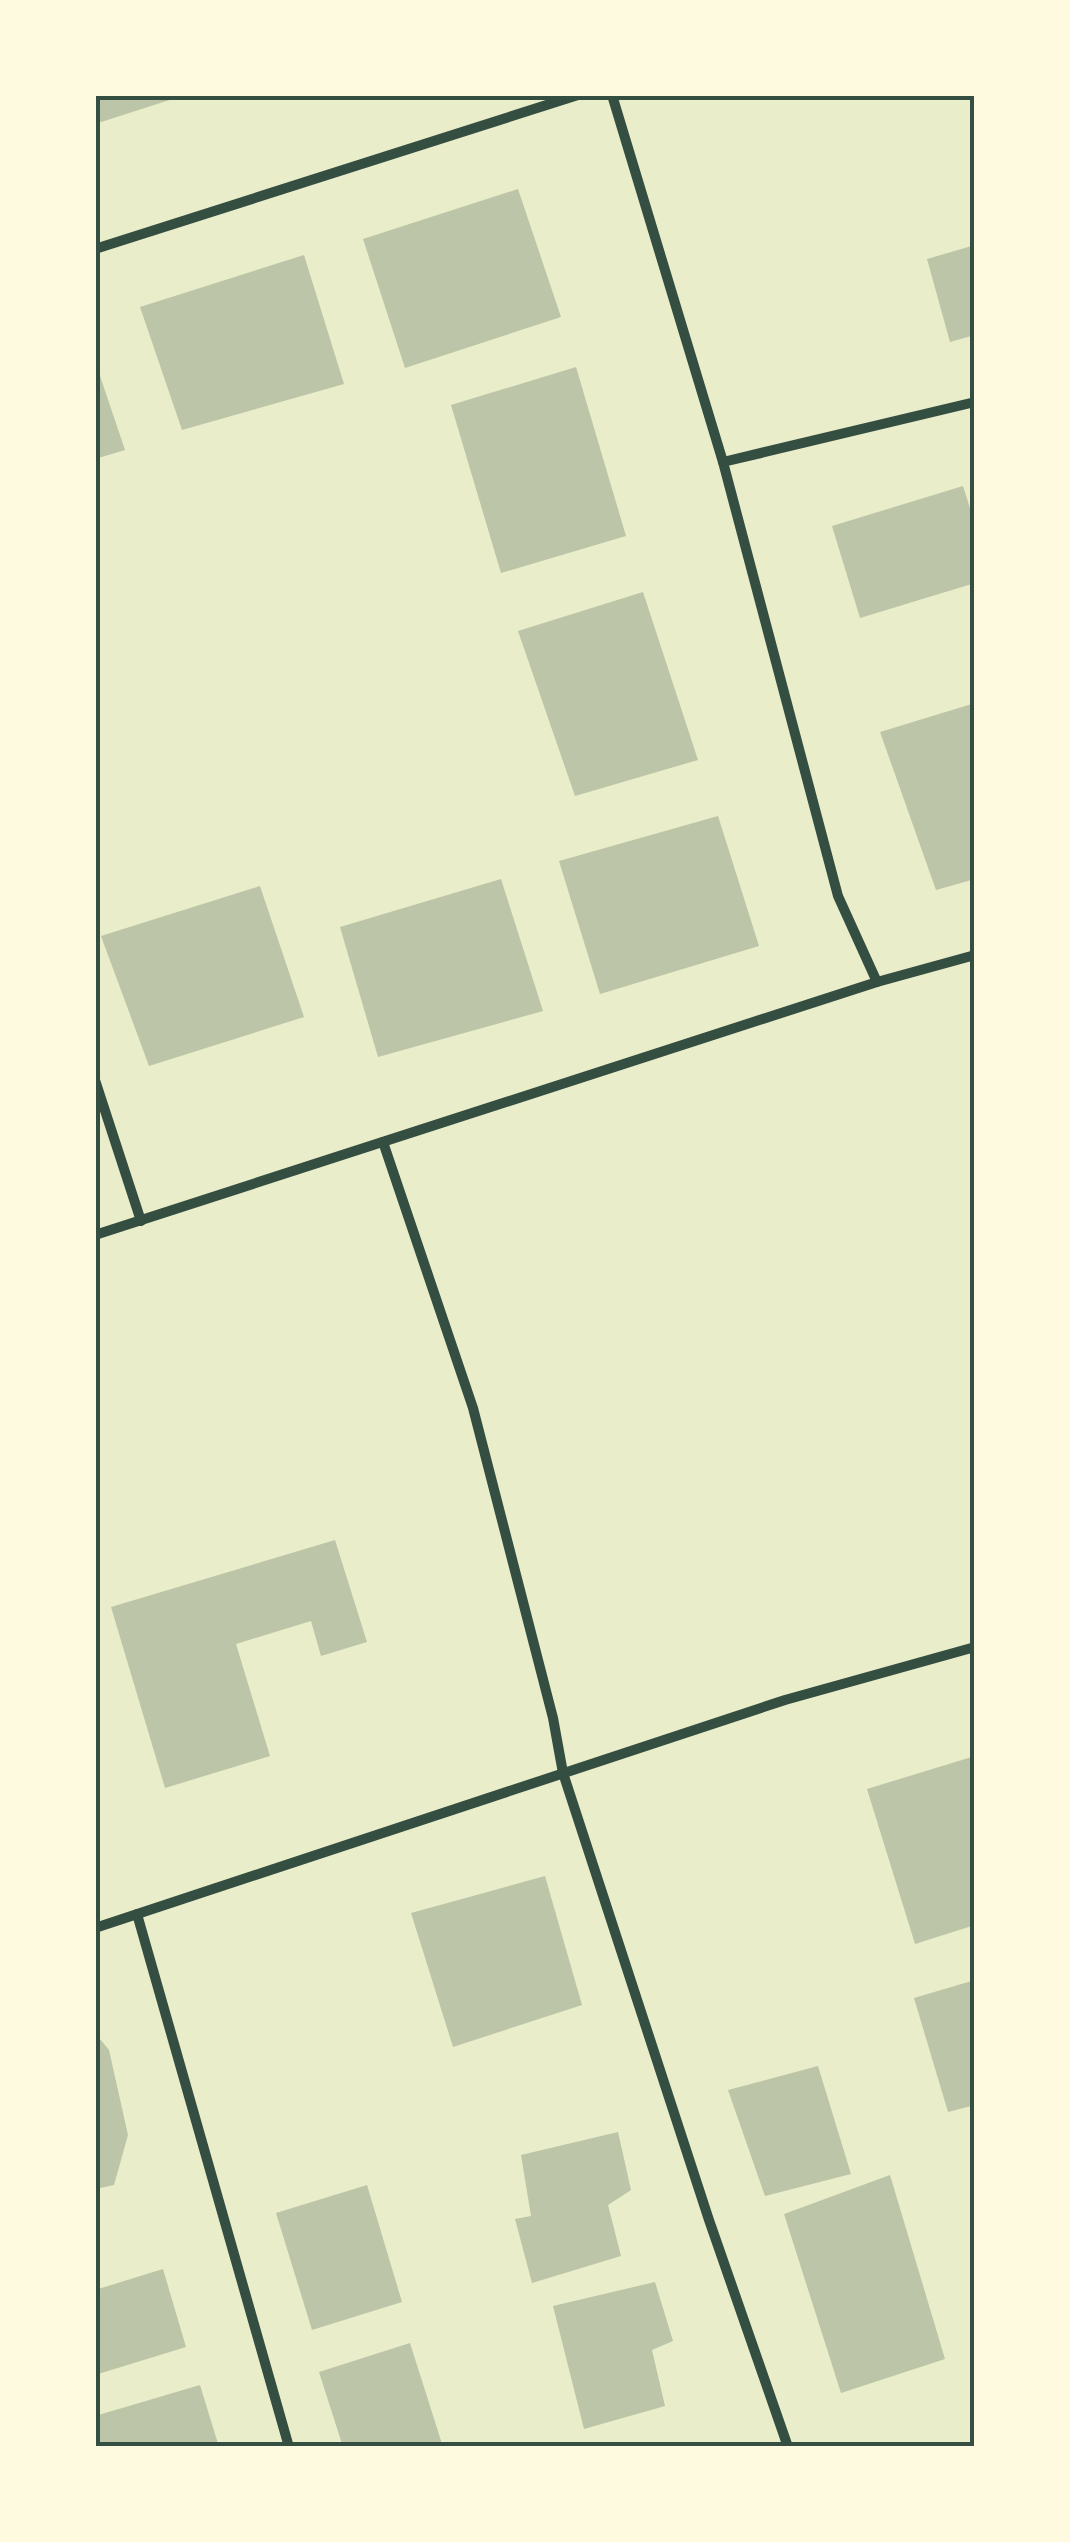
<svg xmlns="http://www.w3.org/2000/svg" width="1070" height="2542" font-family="Manrope,sans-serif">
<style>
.building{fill:#bcc5a7}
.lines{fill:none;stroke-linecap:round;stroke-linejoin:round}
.minor{stroke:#344e41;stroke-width:10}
.neatline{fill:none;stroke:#344e41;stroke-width:4}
</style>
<rect width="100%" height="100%" fill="#e9edc9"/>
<g class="building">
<polygon points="95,95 182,95 182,96 95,124"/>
<polygon points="518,189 561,317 405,368 363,239"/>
<polygon points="975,245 975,335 950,342 927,259"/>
<polygon points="304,255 344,384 182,430 140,307"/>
<polygon points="95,361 125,450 95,459"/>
<polygon points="576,367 626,536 501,573 451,405"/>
<polygon points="963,486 975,524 975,583 860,618 832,526"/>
<polygon points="643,592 698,760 575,796 518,631"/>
<polygon points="975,703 975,879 936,890 880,732"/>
<polygon points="718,816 759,946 600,994 559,861"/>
<polygon points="501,879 543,1011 378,1057 340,927"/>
<polygon points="260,886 304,1017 149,1066 101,936"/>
<polygon points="335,1540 367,1642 321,1656 311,1621 236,1644 270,1756 165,1788 111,1607"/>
<polygon points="975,1756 975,1925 915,1944 867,1789"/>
<polygon points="545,1876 582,2005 453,2047 411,1913"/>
<polygon points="975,1980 975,2105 948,2112 914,1998"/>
<polygon points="95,2033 109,2050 128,2135 114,2185 95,2189"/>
<polygon points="818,2066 851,2174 765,2196 728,2090"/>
<polygon points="618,2132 631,2190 608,2205 621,2256 532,2283 515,2219 531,2216 521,2155"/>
<polygon points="890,2175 945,2359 841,2393 784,2214"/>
<polygon points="367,2185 402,2302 312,2330 276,2213"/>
<polygon points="163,2269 186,2347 95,2375 95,2290"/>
<polygon points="655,2282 673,2341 652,2350 665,2406 584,2429 553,2306"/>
<polygon points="410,2343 443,2447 343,2447 319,2372"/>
<polygon points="200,2385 219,2447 95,2447 95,2416"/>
</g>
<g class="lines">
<g class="minor">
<polyline points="95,249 578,95"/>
<polyline points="723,462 975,402"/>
<polyline points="877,982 975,955"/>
<polyline points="95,1080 141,1221"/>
<polyline points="383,1142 473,1408 553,1718 563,1773 709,2220 788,2447"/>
<polyline points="95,1235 877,982 838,896 723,462 612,95"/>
<polyline points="137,1914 289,2447"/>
<polyline points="95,1928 785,1700 975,1647"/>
</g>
</g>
<rect width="1070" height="2542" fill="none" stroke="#fefae0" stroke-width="195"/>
<rect x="98" y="98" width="874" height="2346" class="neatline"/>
</svg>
